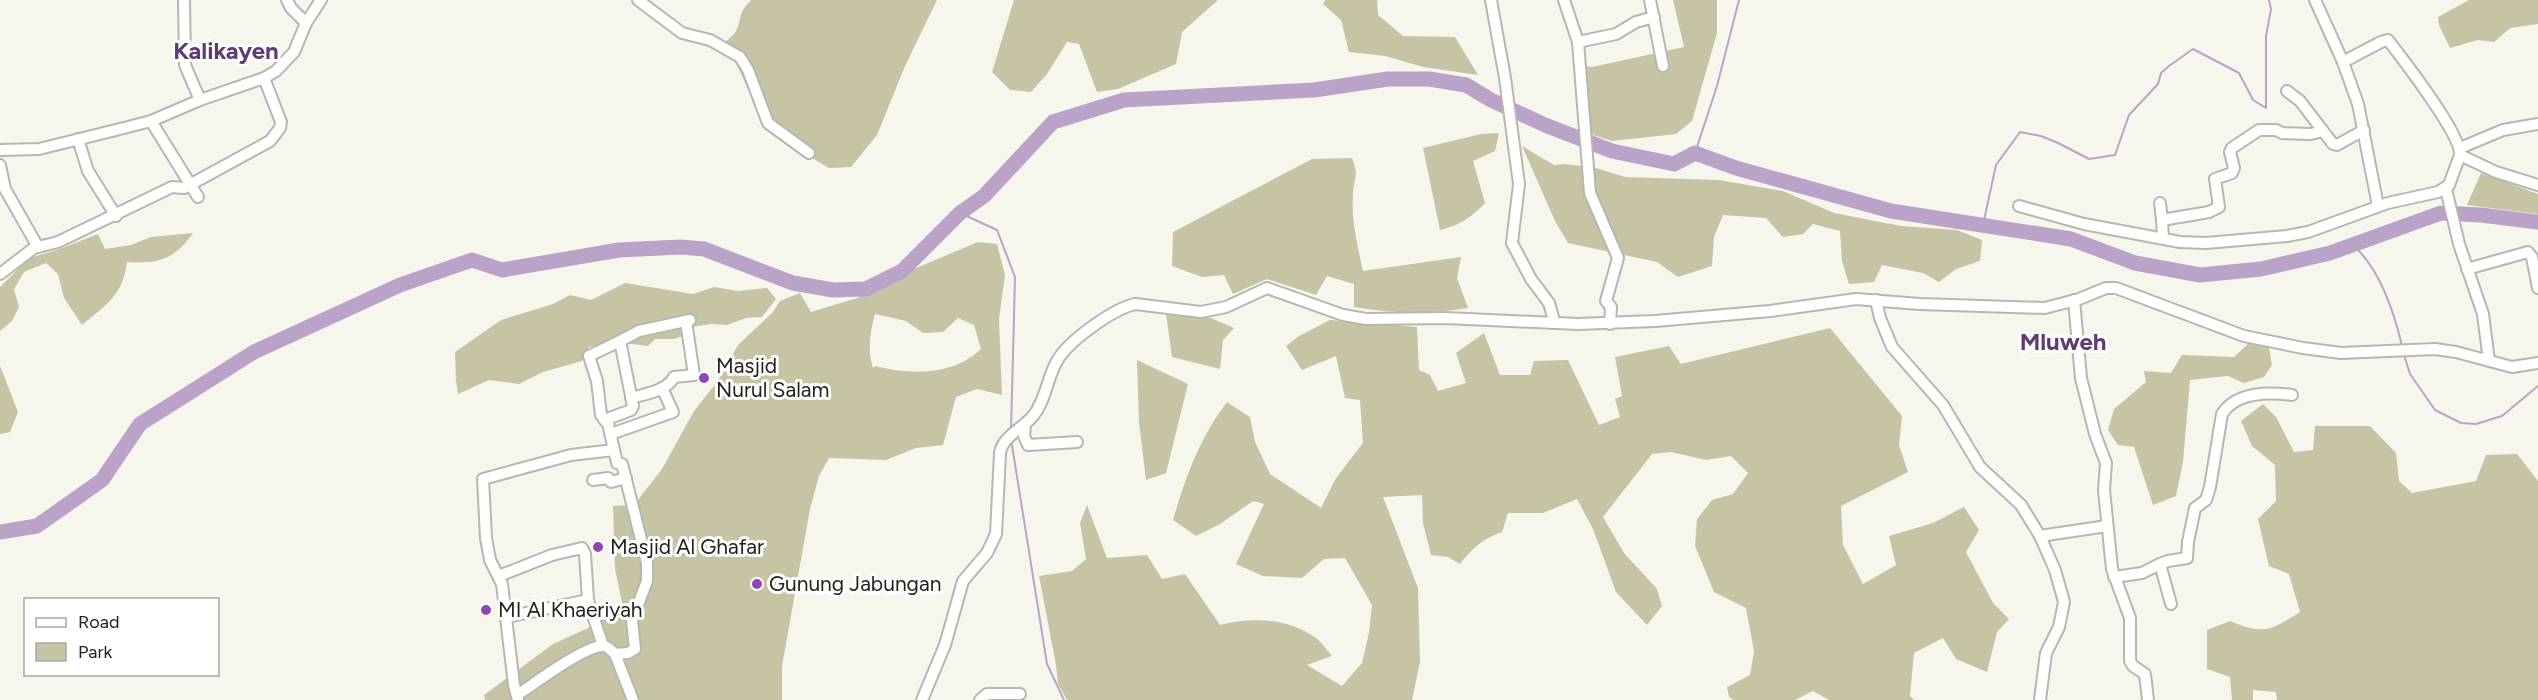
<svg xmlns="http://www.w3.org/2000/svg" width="2538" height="700" font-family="Figtree,sans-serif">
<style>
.green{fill:#c6c4a4;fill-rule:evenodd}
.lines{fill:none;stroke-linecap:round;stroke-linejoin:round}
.stream{stroke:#bba2c9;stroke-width:2}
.river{stroke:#bba2c9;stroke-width:15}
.minor-casing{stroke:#b8b7af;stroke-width:14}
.minor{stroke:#fff;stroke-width:10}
.poi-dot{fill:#9044b5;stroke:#fff;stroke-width:2}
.labels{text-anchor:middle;stroke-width:6;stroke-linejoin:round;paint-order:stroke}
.poi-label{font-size:21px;fill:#22211e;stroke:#fff;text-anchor:start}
.quarter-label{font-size:24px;font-weight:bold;fill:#603a73;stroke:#fff}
</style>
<rect width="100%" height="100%" fill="#f7f6ed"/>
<g class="green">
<path d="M751,0H937L905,66L877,135L851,167L829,168L788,144L766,127L735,61L719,49C723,42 732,38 736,31C743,16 737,15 751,0Z"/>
<polygon points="1014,0 1218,0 1182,32 1176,64 1118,89 1097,92 1079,44 1067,42 1047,74 1031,92 1010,90 992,72"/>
<polygon points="1325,0 1377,0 1378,15 1403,36 1455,37 1478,75 1423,67 1385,56 1349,52 1341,20 1323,4"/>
<polygon points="1673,0 1717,0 1717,33 1692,121 1676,134 1612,141 1590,134 1584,66 1592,67 1684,47"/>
<polygon points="2469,0 2538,0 2538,24 2510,28 2494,42 2478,40 2450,48 2439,25 2438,17"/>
<path d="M1499,133L1495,151L1473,161L1485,203C1471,218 1460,225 1440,230L1423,148L1481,134Z"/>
<polygon points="1522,146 1554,165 1565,164 1596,168 1625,177 1719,180 1783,191 1834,213 1901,226 1957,230 1982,240 1980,261 1956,269 1939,282 1923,273 1882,265 1874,282 1849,284 1842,261 1840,231 1813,224 1803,234 1783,237 1766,218 1723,215 1714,237 1712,266 1678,277 1657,262 1568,243 1555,221"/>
<path d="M1352,158C1360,178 1353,177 1353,195C1351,220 1358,248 1363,271L1461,257L1457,278L1468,308C1431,314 1391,314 1354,307V284L1327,276L1316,295L1267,279L1233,294L1224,275L1202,277L1172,266L1173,232L1312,159Z"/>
<polygon points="2481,173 2538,194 2538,214 2467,205"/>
<path d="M193,233C174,260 158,264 127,262C123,295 106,305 82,325L64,298L58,274L46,263L24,272L14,289L19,307L12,321L0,331V287L29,258L57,250L98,234L105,249L131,245L151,237Z"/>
<path d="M978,242L997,244L1005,275L999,319L1002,395L977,389L956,397L943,445L916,448L886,460L829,458L819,476L810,509L782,666V700H485L484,695L553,644L599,623L606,614L624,612L615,569L613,506L634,505L662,469L694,411L717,382L738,345L773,312L780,301L800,293L811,312L857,298L909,271ZM875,314L906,321L923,333L943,332L958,318L974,325L981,349C953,376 910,375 875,366L873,368C867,349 870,333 875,314Z"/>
<polygon points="625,283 693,294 714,287 738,291 767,288 776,299 762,317 746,318 727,325 711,324 692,327 683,336 674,339 655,339 648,346 616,342 589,347 582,361 543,372 519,384 489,380 458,394 456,381 455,352 501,320 553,304 570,295 591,300"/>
<polygon points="1166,314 1211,318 1234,328 1223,340 1220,369 1172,357"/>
<path d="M1330,320L1417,327L1419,370L1430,375L1438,391L1466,383L1456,353L1484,333L1500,375H1530L1534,361L1568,360L1599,425L1620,417L1615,399L1622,396L1615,357L1669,346L1681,364L1830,328L1902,416L1899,445L1908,472L1841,506L1843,545L1863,584L1896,565L1889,536L1933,523L1964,507L1979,530L1966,552L1993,603L2009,619L1997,632L1987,672L1956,659L1943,638L1914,653L1910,696L1914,700H1829L1813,691L1795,700H1733L1729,697L1727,687L1750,675L1754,651L1746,608L1714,592L1695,546L1697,519L1712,500L1733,494L1748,473L1731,456L1706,460L1671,452L1652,454L1603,517L1624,553L1657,589L1662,606L1647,625L1616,592L1593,529L1577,499L1543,513H1508L1502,532C1482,539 1473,548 1460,564L1448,557L1431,555L1423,523L1422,495L1383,497L1418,588L1420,662L1412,700H1067L1058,684L1056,665L1039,576L1072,571L1086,559L1080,523L1087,505L1107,558L1147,555L1162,579L1185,574L1220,625C1251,617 1289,618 1316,638C1322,643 1327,650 1332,656L1307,665L1342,686L1362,663L1369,633L1372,605L1345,558L1324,559L1302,578L1263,576L1236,564L1264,504L1253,501L1220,524L1196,536L1173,520C1186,476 1199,439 1227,402L1250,417L1255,442L1270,474L1321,508L1336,478L1363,443L1360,400L1345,398L1336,356L1302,370L1286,346L1299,336Z"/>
<polygon points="2250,342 2269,348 2272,365 2264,377 2244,383 2228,376 2190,380 2183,462 2176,496 2153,505 2134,447 2118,445 2108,430 2114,409 2146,382 2144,371 2171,373 2182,355 2234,357"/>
<polygon points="1137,360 1188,384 1166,473 1146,480 1139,422"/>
<polygon points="0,366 18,412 10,432 0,434"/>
<path d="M2263,404L2276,417L2294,452L2313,450L2315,426H2370L2396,453L2399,481L2412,493L2476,481L2486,455L2517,454L2538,481V700H2277L2276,692L2253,690V700H2232L2230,677L2207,669V630L2230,621C2263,635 2270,631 2300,612L2289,574L2269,566L2258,519L2276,501L2275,465L2252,446L2241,421Z"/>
</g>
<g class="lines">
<g class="stream">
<polyline points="1695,153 1717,86 1739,0"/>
<polyline points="960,213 997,230 1015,277 1011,431"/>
<polyline points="1983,225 1996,165 2020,132 2041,136 2058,143 2089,159 2115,155 2129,115 2158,84 2161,73 2169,66 2193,49 2239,73 2253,100 2266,108 2266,36 2271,9 2269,0"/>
<path d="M2353,245C2380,269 2394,312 2402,346"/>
<polyline points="2404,355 2410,374 2435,410 2461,423 2476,424 2502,416 2538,386"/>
<polyline points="1011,439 1047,664 1064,700"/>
</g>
<polyline class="river" points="0,532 37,526 102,480 140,424 254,352 400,285 472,260 502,270 619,250 681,247 704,249 793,283 833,290 866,289 902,271 960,213 984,196 1053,122 1124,100 1314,90 1388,79 1429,79 1466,85 1491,100 1545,125 1612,151 1674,164 1695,153 1736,168 1891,211 2071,239 2135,263 2200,275 2261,269 2330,253 2441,213 2481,215 2538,222"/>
<defs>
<g id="minor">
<polyline points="287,0 291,8 306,23"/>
<polyline points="638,0 682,33 710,40 740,57 748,70 768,123 809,153"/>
<polyline points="1491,0 1505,78 1519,184 1512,243 1531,279 1549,303 1553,317 1552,323"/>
<polyline points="1564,0 1578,42 1590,193 1618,258 1606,301 1611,307 1610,324"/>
<polyline points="1650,0 1663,66"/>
<polyline points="2315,0 2343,62 2358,104 2378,206"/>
<polyline points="1578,42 1616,34 1636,22 1654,17"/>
<path d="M2343,62L2381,42L2388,40C2402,58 2462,136 2460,155"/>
<polyline points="2287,91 2300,101 2323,131"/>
<polyline points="200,100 264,78 276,71 294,52 306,23 321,0"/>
<polyline points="151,121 198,197"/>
<polyline points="78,139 88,171 116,216"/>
<polyline points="2460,148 2503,130 2538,124"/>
<polyline points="0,150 39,149 124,128 151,121 200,100 185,65 184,0"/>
<polyline points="0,165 5,189 38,247"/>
<polyline points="2446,189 2459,244 2483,314 2489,361"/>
<polyline points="2160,203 2162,220"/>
<polyline points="2019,206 2084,224 2180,242 2206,243 2287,236 2308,232 2388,203 2438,192 2449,185 2460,155 2496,172 2538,185"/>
<polyline points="2163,238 2162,220 2209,212 2219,207 2215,179 2232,173 2234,168 2230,152 2232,148 2259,130 2276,130 2282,133 2311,134 2323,131 2333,144 2337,145 2364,130"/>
<polyline points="2467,269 2528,252 2532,257 2538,288"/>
<polyline points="0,274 34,248 58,242 172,187 184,188 270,141 280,128 281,122 264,78"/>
<polyline points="1876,300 1880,318 1892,347 1943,405 1980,467 2021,505 2040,536 2055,570 2064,602 2059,627 2046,653 2040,700"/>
<polyline points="2074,300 2081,378 2095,434 2106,463 2104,490 2112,569 2130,618 2130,661 2133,666 2145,674 2148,700"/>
<path d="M631,398C645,394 667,391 674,377L694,375L686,321"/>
<polyline points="606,422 601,415 597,381 589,356 620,341"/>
<polyline points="1025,424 1024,436 1028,445 1077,442"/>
<polyline points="611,434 673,412 662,388"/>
<polyline points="614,450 617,463 622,464 647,563 647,581 632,621 635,649 628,653 615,654"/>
<polyline points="593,480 608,478 611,482 626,478"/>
<polyline points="2040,536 2107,526"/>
<polyline points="499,576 552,555 582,548 585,554 588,600 603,646"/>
<polyline points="2114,577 2142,573 2160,564"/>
<path d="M2171,604L2160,564L2168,561L2187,558L2188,542L2195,508L2206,500L2210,487L2222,414C2236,392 2269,392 2292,395"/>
<polyline points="507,617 588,600"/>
<path d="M517,695C534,684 584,646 603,646C608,646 612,651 615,654L633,700"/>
<polyline points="518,700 514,685 502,584 490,560 486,538 483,479 571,455 614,450 607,419 631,410 633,406 620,341 639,331 690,320"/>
<path d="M922,700L945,645L963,581L987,553L996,534L1000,453C1002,437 1023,428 1033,416C1046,400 1047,378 1057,361C1068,341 1113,309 1135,304L1201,312L1226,307L1267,288L1343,315L1366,319L1446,318L1578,324L1655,321L1770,311L1856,299L1920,304L2045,308L2079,299L2106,288H2116L2244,336L2303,348L2341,353L2435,349L2456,352L2512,367L2538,363"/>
<polyline points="980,700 987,694 1020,694"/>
</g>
</defs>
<use href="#minor" class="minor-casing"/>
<use href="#minor" class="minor"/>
</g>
<g class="poi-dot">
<circle cx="704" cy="378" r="6"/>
<circle cx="598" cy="547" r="6"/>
<circle cx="757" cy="584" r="6"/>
<circle cx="486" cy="610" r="6"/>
</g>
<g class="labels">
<g class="poi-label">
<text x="716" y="373">Masjid<tspan x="716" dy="24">Nurul Salam</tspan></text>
<text x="610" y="554">Masjid Al Ghafar</text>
<text x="769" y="591">Gunung Jabungan</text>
<text x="498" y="617">MI Al Khaeriyah</text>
</g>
<g class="quarter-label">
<text x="226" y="59">Kalikayen</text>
<text x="2063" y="350">Mluweh</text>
</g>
</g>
<rect x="24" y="598" width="195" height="78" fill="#ffffff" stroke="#a7a6a5" stroke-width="1.5"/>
<rect x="36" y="618" width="30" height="9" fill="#ffffff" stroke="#a7a6a5" stroke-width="1.5"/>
<text x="78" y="628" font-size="18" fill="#22211e">Road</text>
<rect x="36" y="643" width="30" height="18" fill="#c6c4a4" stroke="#a7a6a5" stroke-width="1.5"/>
<text x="78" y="658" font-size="18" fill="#22211e">Park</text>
</svg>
